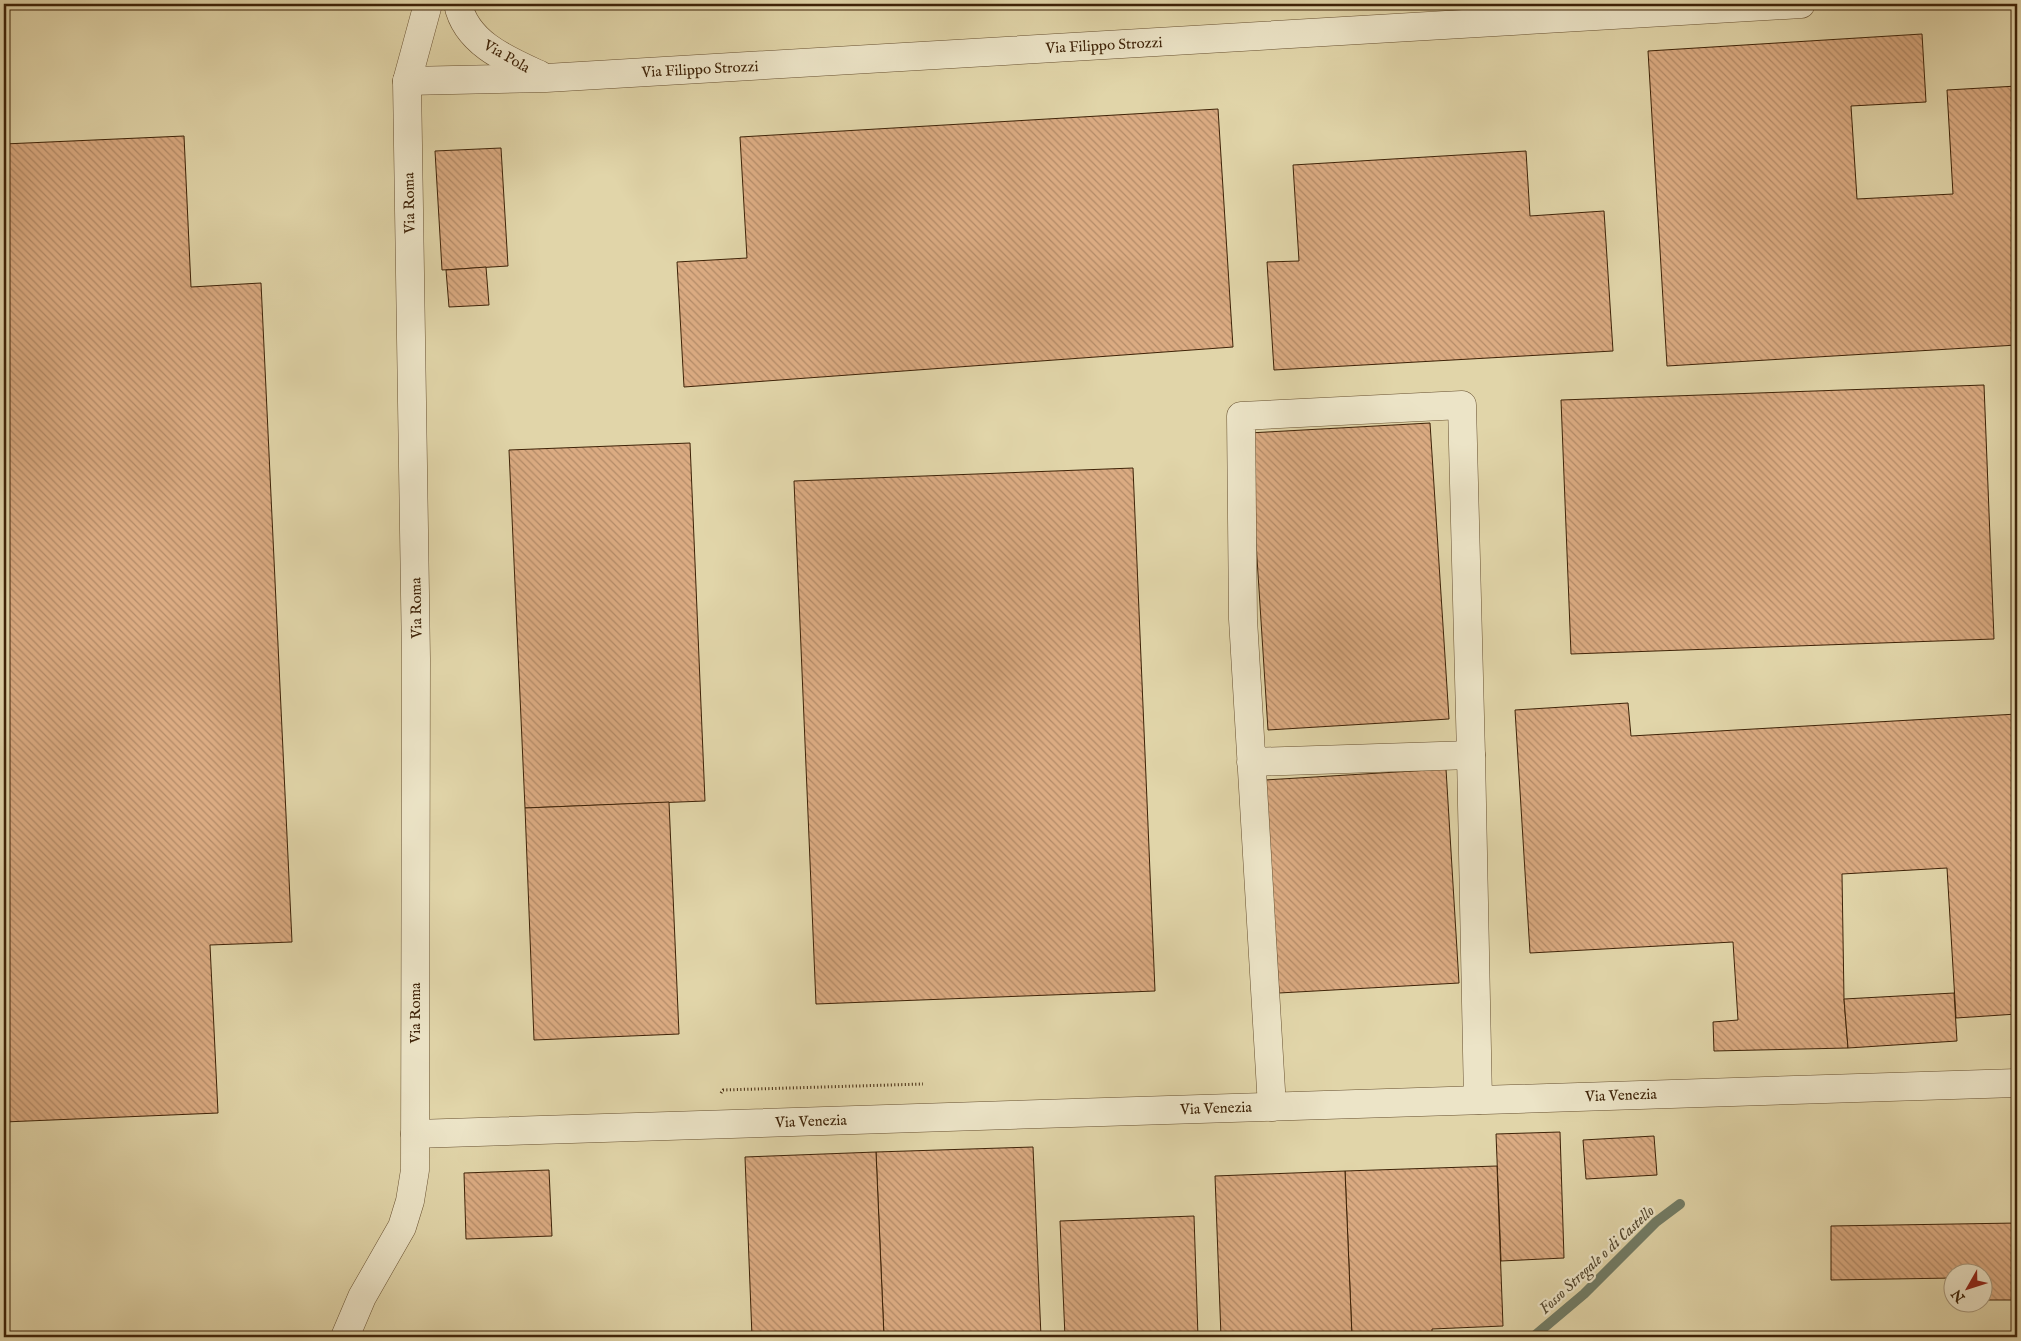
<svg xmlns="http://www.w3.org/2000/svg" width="2021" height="1341" font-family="'IM FELL English',serif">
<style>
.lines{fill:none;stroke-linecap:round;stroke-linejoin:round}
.stream{stroke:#727d67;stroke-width:10}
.building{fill:url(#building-back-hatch);stroke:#3e2308}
.minor-casing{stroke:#675030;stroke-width:29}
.path{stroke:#3e2308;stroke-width:3;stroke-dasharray:1 2.5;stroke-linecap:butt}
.minor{stroke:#ece4c7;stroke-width:28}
.labels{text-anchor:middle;stroke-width:4.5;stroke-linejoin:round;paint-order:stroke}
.street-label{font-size:15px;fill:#3e2308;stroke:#ece4c7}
.water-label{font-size:16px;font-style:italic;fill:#544830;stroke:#ece4c7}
</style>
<defs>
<pattern id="building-back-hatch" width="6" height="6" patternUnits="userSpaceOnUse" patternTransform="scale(1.25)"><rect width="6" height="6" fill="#dbab82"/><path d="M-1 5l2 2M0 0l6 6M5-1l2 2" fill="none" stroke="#b38b68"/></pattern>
</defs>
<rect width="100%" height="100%" fill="#e1d5a9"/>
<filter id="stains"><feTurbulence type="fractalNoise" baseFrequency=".004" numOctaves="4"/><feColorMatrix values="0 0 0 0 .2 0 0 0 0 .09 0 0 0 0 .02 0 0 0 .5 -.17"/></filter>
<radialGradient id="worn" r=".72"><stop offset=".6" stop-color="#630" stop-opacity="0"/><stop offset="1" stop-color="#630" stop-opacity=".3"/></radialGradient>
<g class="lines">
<polyline class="stream" points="1533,1337 1584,1294 1656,1222 1680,1204"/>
</g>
<g class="building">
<polygon points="1922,34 1926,102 1851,106 1857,199 1953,194 1947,90 2017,86 2017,345 1667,366 1648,51"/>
<polygon points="1218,109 1233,347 684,387 677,262 747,258 740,137"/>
<polygon points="184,136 191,287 261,283 292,942 210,945 218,1113 4,1122 4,144"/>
<polygon points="501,148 508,266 442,270 435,151"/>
<polygon points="1526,151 1530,216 1604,211 1613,351 1274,370 1267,262 1299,261 1293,165"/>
<polygon points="486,267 489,305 449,307 446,270"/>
<polygon points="1984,385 1994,639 1571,654 1561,400"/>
<polygon points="1430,423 1449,719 1268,730 1249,433"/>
<polygon points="690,443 705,801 525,808 509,450"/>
<polygon points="1133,468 1155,991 816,1004 794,481"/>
<polygon points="1628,703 1631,736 2017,714 2017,1014 1956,1018 1947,868 1842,874 1844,999 1848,1048 1714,1051 1713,1022 1738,1020 1733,942 1530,953 1515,710"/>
<polygon points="1446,769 1459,983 1279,993 1265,780"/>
<polygon points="669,802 679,1034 534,1040 525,808"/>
<polygon points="1954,993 1957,1041 1848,1048 1844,999"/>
<polygon points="1560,1132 1564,1258 1501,1261 1496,1134"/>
<polygon points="1654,1136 1657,1175 1586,1179 1583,1140"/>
<polygon points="1033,1147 1041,1337 884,1337 876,1152"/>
<polygon points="876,1152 884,1337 752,1337 745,1157"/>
<polygon points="1497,1166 1503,1326 1432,1329 1432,1337 1352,1337 1345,1171"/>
<polygon points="549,1170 552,1236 466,1239 464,1173"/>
<polygon points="1345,1171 1352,1337 1221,1337 1215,1176"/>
<polygon points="1194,1216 1198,1337 1065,1337 1060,1221"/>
<polygon points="2017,1223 2017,1300 1984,1300 1984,1274 1954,1274 1954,1278 1831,1280 1831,1226"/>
</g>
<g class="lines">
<defs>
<g id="minor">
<path d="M458,4C466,43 507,60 540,75"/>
<polyline points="407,81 546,78 1801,4"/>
<polyline points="1471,755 1478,1100"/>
<polyline points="1251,762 1471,755 1462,405 1241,416 1243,619 1272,1107"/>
<polyline points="415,1134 2017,1083"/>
<polyline points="345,1337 362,1297 402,1227 410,1201 415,1170 416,658 407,81 428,4"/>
</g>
</defs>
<use href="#minor" class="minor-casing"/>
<polyline class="path" points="721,1093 723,1090 923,1084"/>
<use href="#minor" class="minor"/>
</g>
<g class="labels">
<g class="street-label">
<text transform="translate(1104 45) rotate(-3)" y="5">Via Filippo Strozzi</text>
<text transform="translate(507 56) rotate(30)" y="5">Via Pola</text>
<text transform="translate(700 69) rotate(-3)" y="5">Via Filippo Strozzi</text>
<text transform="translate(409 203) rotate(-91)" y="5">Via Roma</text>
<text transform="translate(416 608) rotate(-91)" y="5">Via Roma</text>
<text transform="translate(415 1013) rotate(-90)" y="5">Via Roma</text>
<text transform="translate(1621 1095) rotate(-2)" y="5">Via Venezia</text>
<text transform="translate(1216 1108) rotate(-2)" y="5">Via Venezia</text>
<text transform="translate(811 1121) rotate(-2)" y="5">Via Venezia</text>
</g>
<g class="water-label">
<text transform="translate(1596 1259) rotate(-43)" y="6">Fosso Stregale o di Castello</text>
</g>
</g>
<rect width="2021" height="1341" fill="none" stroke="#e1d5a9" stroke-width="20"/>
<rect x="5" y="5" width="2011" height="1331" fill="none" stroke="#3e2308" stroke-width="2.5"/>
<rect x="10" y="10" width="2001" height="1321" fill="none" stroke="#3e2308"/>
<g transform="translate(1968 1288) rotate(231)"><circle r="24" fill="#ece4c7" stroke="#a6977b"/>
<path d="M0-4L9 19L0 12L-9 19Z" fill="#8f2418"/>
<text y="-8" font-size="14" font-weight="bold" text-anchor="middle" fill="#3e2308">N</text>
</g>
<rect width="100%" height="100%" filter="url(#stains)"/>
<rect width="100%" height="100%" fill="url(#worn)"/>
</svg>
